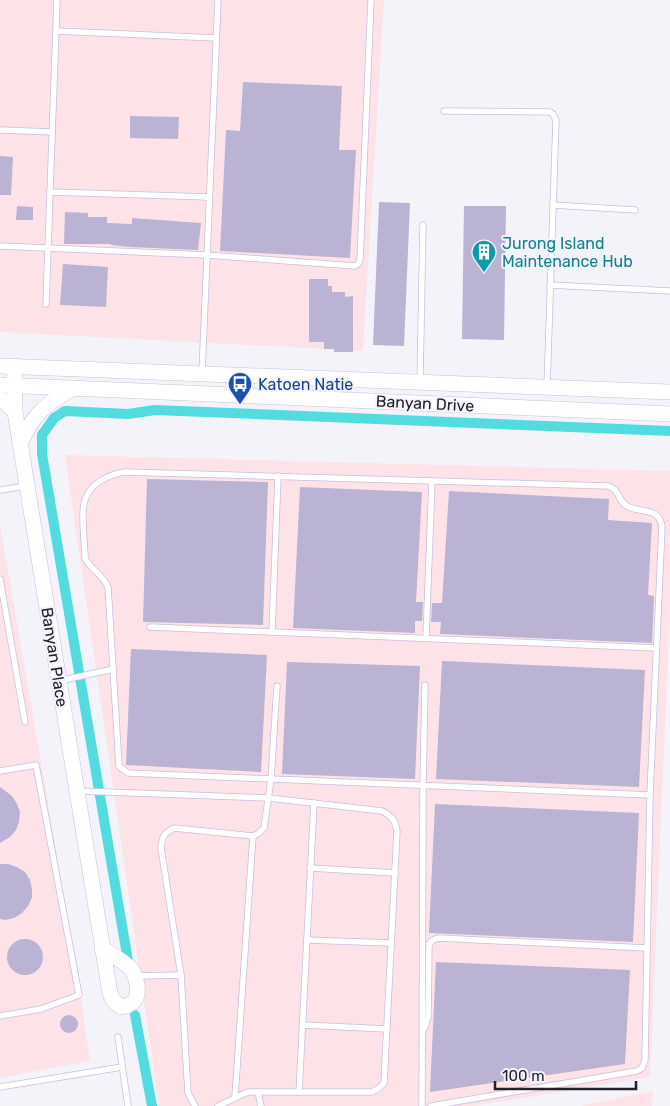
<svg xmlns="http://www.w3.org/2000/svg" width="670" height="1106" font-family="Rubik,sans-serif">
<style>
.industrial{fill:#fde3e8}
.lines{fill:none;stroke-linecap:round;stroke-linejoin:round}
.canal{stroke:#53dce0;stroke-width:10}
.building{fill:#bbb3d3}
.lane-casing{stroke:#c6bfdf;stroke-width:7}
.secondary-casing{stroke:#c6bfdf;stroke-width:16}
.lane{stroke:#fff;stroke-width:5.5}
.secondary{stroke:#fff;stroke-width:15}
.labels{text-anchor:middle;stroke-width:4;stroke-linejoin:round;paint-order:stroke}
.culture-label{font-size:16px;fill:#0d838f;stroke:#f5f3fa;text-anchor:start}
.transit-label{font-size:16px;fill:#164399;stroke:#f5f3fa;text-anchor:start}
.street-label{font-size:16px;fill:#24212d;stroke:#f5f3fa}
</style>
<rect width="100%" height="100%" fill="#f5f3fa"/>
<g class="industrial">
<polygon points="0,0 384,0 363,351 0,332"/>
<polygon points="65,455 670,471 670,607 650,1077 474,1106 159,1106"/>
<polygon points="0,524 78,977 90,1061 0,1078"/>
<polygon points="653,1091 652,1106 580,1106"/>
</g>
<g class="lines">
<g class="canal">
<polyline points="128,961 42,454 42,435 54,418 65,411 128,414 155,410 670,431"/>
<polyline points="135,1015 152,1106"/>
</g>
</g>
<g class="building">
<polygon points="243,82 342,86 339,150 356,150 350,258 220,251 226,130 240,131"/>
<polygon points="130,116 179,117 178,139 130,138"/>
<polygon points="0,156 13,157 11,195 0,195"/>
<polygon points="379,202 410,203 404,346 373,345"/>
<polygon points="17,206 33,207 33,220 16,220"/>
<polygon points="464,206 506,206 504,340 462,339"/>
<polygon points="65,212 88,213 88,217 107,217 107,223 132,224 132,218 201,223 198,250 130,247 111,245 111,244 64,244"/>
<polygon points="63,264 108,267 106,307 60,305"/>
<polygon points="309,279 328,279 328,286 332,286 332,292 345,292 345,297 353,296 353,352 334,352 334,349 324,349 324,342 309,342"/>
<polygon points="147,479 268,482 263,625 143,622"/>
<polygon points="300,487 422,492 416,602 423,602 422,621 415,621 415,633 293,628"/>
<polygon points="449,491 609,499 608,520 652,523 648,595 654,596 652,643 440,634 441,622 431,622 432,603 442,603"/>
<polygon points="131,649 267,655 261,772 126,765"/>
<polygon points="442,661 645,670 639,787 436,779"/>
<polygon points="287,662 420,666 415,779 282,774"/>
<polygon points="0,787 12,796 17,804 20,812 19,822 16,830 10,837 0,843"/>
<polygon points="435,804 639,813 633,942 429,933"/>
<polygon points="0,864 8,864 17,867 25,872 30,880 32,889 32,898 28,906 22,913 14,918 5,920 0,919"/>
<circle cx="25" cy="957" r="18"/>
<polygon points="436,962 630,970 625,1064 430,1092"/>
<circle cx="69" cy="1024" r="9"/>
</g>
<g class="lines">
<defs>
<g id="lane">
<polyline points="56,31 216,38"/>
<polyline points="444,111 550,112 553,114 556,120 547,387"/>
<polyline points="0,130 52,132"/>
<polyline points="50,192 209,197"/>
<polyline points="553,205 635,210"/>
<polyline points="0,246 207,255 355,266 358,264 360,260 371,0"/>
<polyline points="550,285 670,291"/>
<polyline points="46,304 57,0"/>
<polyline points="202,373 218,0"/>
<polyline points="420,381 423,225"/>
<polyline points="0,490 27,486"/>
<polyline points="0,579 25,722"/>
<polyline points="150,627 656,648"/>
<polyline points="272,632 278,476"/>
<polyline points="426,638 432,481"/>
<polyline points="59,681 113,669"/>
<polyline points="0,771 36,765 79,995 41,1009 0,1016"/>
<path d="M79,791L269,798L382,811C392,816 395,820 397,831L384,1083L379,1088L372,1092H248L218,1106"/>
<polyline points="310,868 395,873"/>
<polyline points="307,940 391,943"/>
<polyline points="136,976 181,975"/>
<polyline points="303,1025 387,1029"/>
<polyline points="424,1029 428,1018 429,944 433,940 438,938 647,948"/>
<polyline points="118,1037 128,1106"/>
<polyline points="0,1087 122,1067"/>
<polyline points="258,1092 261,1106"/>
<polyline points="299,1092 314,803"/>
<polyline points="235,1097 253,836"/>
<path d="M195,1106L188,1093L181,975L161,848C162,837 164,833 174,828L253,836L259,833L264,828L271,779L277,686"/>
<polyline points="422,1106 423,786 425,685"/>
<path d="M431,1106L637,1071L642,1068L645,1060L650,795L662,526C658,506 641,514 627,506C618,501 620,490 608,486L124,472C107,475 87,485 84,504C81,516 85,544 85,558C91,570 103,575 108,587L119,766L128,773L650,795"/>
</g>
<g id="secondary">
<polyline points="0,366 670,392"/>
<path d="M14,366L15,412L110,993L113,1000L121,1007C134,1005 139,999 137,985C136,980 135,974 132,970C124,961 112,955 102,948"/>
<polyline points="0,385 670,414"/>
<polyline points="0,398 15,412"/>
<path d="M20,444C34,413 45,405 73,388"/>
</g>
</defs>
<use href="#lane" class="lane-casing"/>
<use href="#secondary" class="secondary-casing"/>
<use href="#lane" class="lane"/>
<use href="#secondary" class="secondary"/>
</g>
<defs>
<symbol id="building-pin" viewBox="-11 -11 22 30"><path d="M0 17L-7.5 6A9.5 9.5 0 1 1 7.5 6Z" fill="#0f9aa8" stroke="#f5f3fa"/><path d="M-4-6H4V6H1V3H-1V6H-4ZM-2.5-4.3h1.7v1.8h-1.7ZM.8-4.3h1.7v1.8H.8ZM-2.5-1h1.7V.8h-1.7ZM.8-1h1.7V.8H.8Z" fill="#fff"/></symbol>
<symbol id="bus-pin" viewBox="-11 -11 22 30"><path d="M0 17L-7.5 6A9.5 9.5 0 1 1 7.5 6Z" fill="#1a4fb4" stroke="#f5f3fa"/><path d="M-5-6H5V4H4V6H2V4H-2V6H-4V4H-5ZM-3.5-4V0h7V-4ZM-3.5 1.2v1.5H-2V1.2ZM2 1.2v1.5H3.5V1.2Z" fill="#fff"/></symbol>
</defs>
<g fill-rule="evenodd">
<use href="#building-pin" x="470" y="238" width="28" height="38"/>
<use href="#bus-pin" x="226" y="370" width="28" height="38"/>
</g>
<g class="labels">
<g class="culture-label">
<text x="502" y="249">Jurong Island<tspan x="502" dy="18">Maintenance Hub</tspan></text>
</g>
<g class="transit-label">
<text x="258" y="390">Katoen Natie</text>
</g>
<g class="street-label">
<text transform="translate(425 403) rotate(3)" y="6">Banyan Drive</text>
<text transform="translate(55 657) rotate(81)" y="6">Banyan Place</text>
</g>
</g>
<path d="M495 1081v8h141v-8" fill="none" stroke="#24212d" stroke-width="2.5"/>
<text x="502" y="1081" font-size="15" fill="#24212d" stroke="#f5f3fa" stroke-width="4" paint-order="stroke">100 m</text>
</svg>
